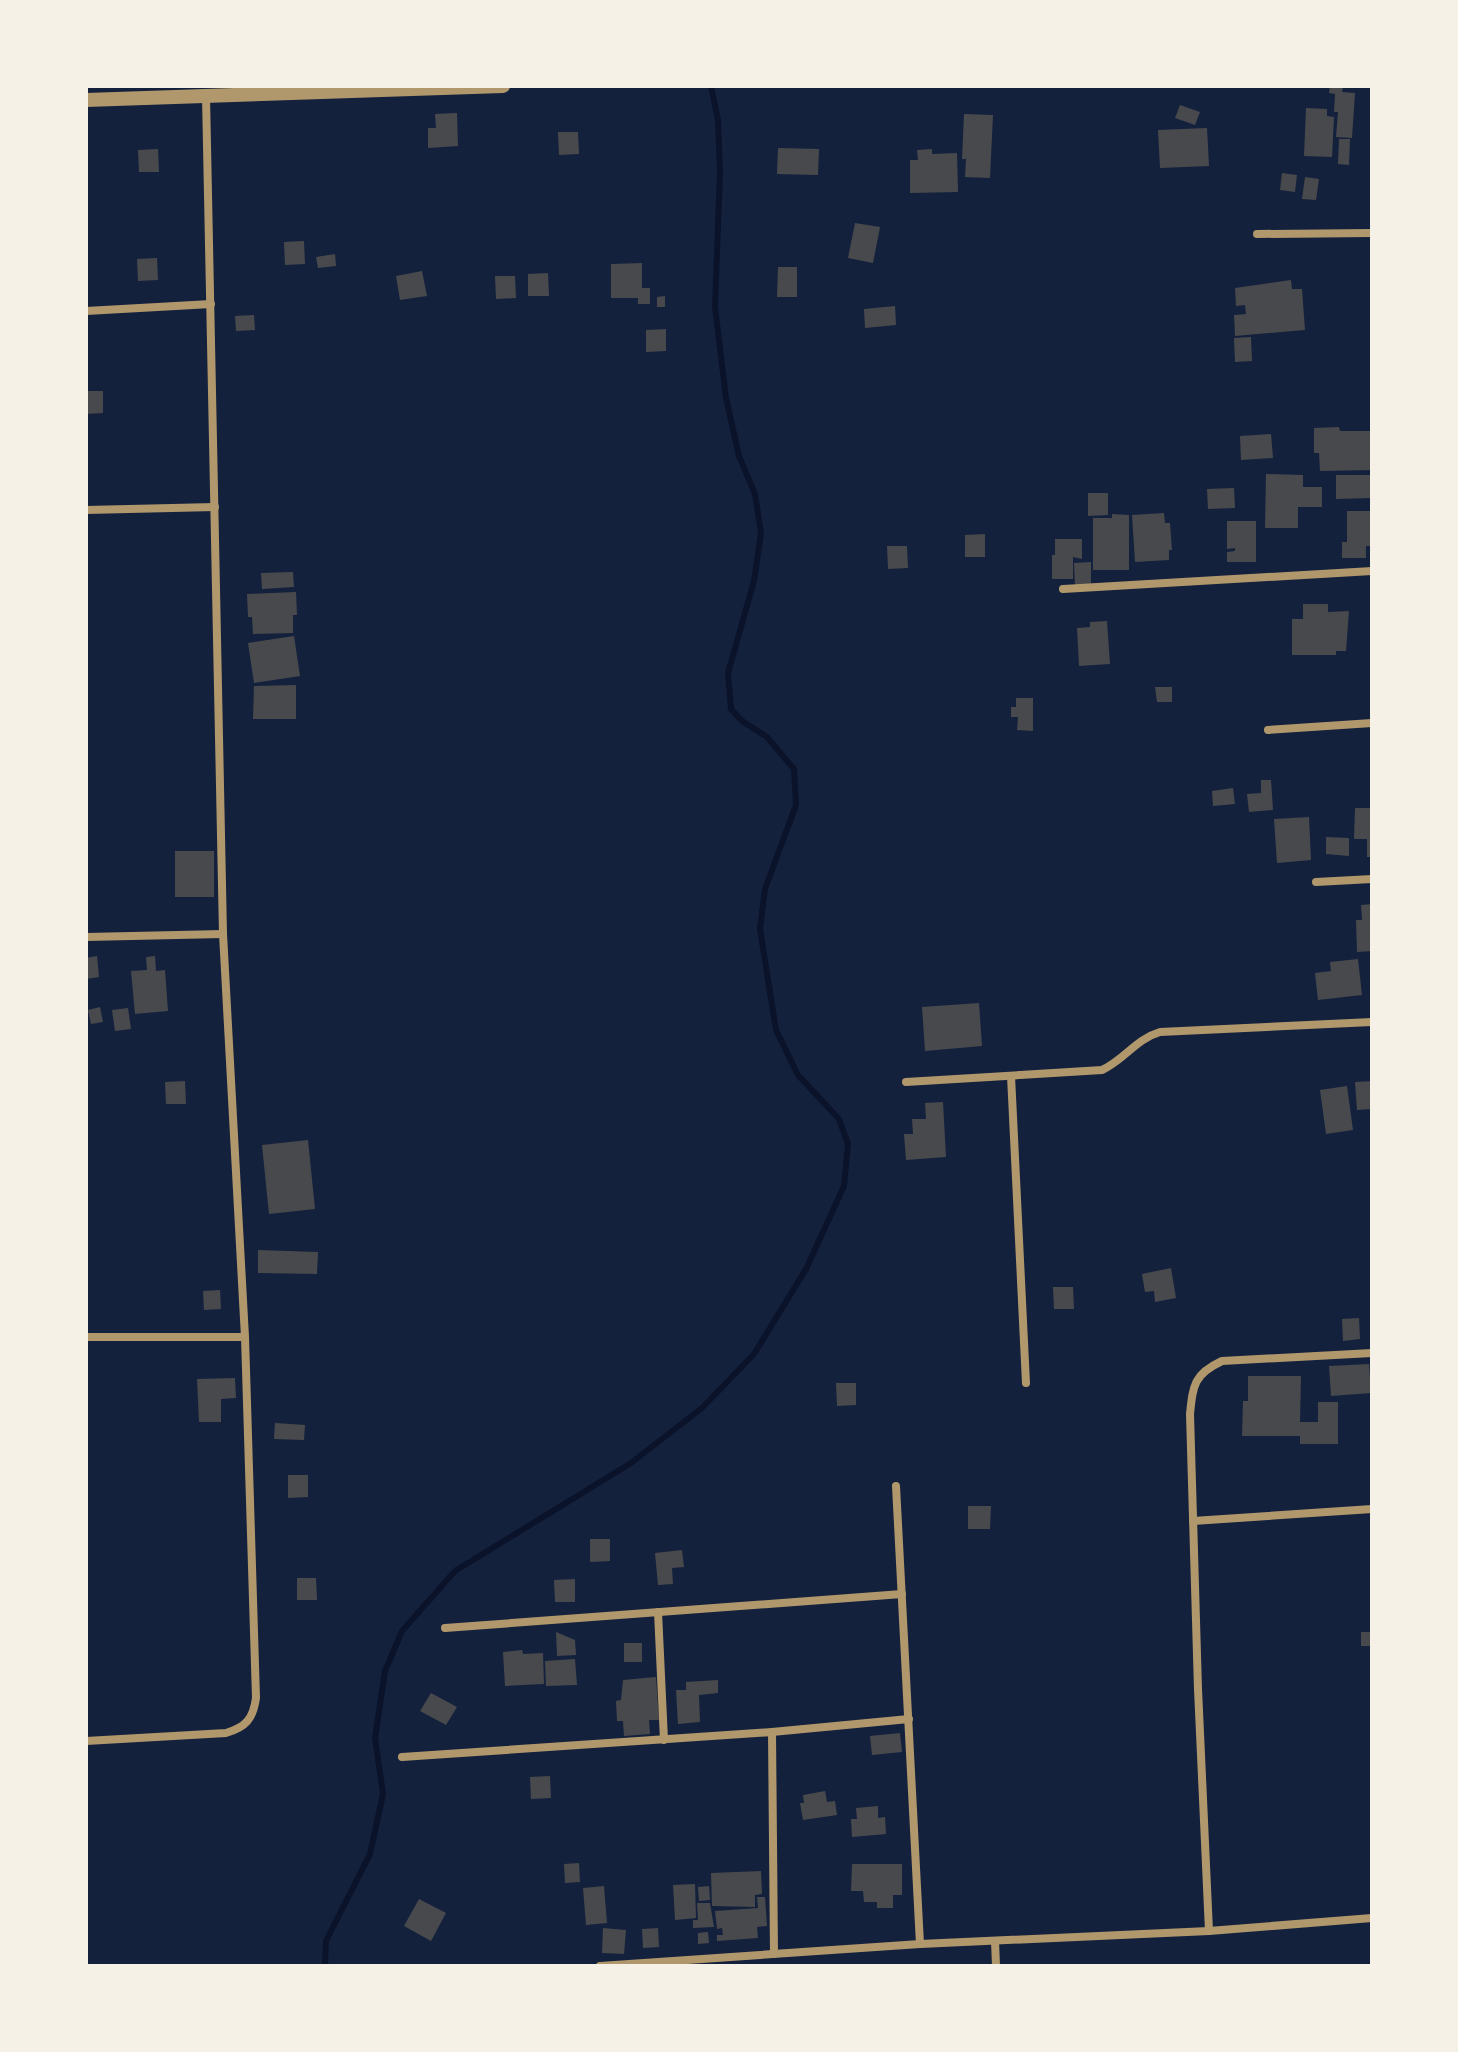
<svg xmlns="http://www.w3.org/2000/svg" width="1458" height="2052" font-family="Arial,sans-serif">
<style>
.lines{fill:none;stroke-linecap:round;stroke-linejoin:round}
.stream{stroke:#0b132b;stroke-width:6}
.building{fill:#48494c}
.minor{stroke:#b1986c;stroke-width:8}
.tertiary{stroke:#b1986c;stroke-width:14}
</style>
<rect width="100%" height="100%" fill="#14213d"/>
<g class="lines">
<polyline class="stream" points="325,1962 326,1941 370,1854 383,1794 375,1738 385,1671 402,1631 455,1571 631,1463 702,1408 754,1354 806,1269 844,1186 848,1144 839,1119 798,1075 776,1030 760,929 765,889 796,805 794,769 767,737 742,721 731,709 728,673 754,581 761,533 755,494 739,456 726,398 715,307 720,172 718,120 711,86"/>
</g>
<g class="building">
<polygon points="1330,86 1343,86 1342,92 1355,93 1352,138 1336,137 1338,112 1334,112 1335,94 1329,93"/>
<polygon points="1180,105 1200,112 1195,125 1175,118"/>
<polygon points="1306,108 1327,109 1327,116 1334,117 1332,157 1304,156"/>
<polygon points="457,113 458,146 428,148 428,128 436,128 435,114"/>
<polygon points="964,114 993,115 990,178 965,177 966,159 962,159"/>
<polygon points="1207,128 1209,166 1160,168 1158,130"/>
<polygon points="558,132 578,132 579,154 559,155"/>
<polygon points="1339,139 1350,139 1349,165 1338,164"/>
<polygon points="778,148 819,149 818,175 777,174"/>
<polygon points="158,149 159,172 139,172 138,150"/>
<polygon points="932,149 932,154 957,153 958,192 910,193 910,160 918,160 917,150"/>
<polygon points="1282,173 1297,175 1295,192 1280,190"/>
<polygon points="1305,177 1319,179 1316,200 1302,199"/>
<polygon points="855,223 880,227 873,263 848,258"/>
<polygon points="304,241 305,264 285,265 284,242"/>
<polygon points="335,254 336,266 318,268 316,257"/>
<polygon points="157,258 158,280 138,281 137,259"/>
<polygon points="642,263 642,288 650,288 650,304 638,304 638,298 611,298 611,264"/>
<polygon points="778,267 797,267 797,297 777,297"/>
<polygon points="422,271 427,296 400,300 396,276"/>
<polygon points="548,273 549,296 528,296 528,274"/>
<polygon points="495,276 515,276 516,298 496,299"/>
<polygon points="1291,280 1292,289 1302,289 1305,330 1235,336 1234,315 1246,314 1245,305 1236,306 1235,288"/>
<polygon points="665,296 665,307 657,307 657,297"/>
<polygon points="895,306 896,325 865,328 864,309"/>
<polygon points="254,315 255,330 236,331 235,316"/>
<polygon points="666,329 666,351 646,352 646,330"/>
<polygon points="1251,337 1252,361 1235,362 1234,338"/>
<polygon points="86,391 103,391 103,413 86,414"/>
<polygon points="1339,427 1340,431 1372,431 1372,470 1320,471 1319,453 1314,453 1314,428"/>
<polygon points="1271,434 1273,458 1241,460 1240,436"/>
<polygon points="1266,474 1303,475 1303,487 1322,487 1322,507 1298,507 1298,528 1265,528"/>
<polygon points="1336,475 1372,475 1372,498 1336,499"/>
<polygon points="1234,488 1235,508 1208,509 1207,489"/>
<polygon points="1088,493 1108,493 1108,515 1088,516"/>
<polygon points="1347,511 1372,511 1372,546 1366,546 1366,558 1342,558 1342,542 1347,542"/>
<polygon points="1164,513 1165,523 1170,523 1172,550 1169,550 1169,560 1135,562 1132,515"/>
<polygon points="1112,514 1129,515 1129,570 1093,570 1093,518 1112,518"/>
<polygon points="1227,521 1256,521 1256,562 1227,562 1227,552 1235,551 1235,548 1227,549"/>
<polygon points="985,534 985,557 965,557 965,535"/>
<polygon points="1055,539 1082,539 1082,559 1073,557 1073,579 1052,579 1052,555 1055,555"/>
<polygon points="887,546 907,546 908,568 888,569"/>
<polygon points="1091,562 1091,584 1075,585 1074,563"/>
<polygon points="293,572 294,587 262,589 261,573"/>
<polygon points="296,592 297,615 293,615 293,633 253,634 252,617 248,617 247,594"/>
<polygon points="1303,604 1328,604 1328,612 1349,611 1346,651 1336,651 1336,655 1292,655 1292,619 1303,619"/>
<polygon points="1107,621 1110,664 1079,666 1077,628 1090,627 1090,622"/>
<polygon points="294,636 300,676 254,683 248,643"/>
<polygon points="296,685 296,719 253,719 254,686"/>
<polygon points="1155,687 1172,687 1172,702 1157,702"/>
<polygon points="1016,698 1033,698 1033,731 1017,730 1018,717 1011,717 1011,707 1016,707"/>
<polygon points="1261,780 1271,780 1273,810 1249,812 1247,794 1261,793"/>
<polygon points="1233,788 1235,804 1213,806 1212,791"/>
<polygon points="1355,808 1372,808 1372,857 1367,857 1367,839 1354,839"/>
<polygon points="1309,817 1311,860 1277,863 1274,819"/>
<polygon points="1326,837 1349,838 1349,856 1326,854"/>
<rect x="175" y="851" width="39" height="46"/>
<polygon points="1372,904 1372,951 1357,952 1356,920 1362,920 1361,905"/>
<polygon points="97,956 99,977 86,979 86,958"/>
<polygon points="155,956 156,971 165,970 168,1011 135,1014 131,971 147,970 146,957"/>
<polygon points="1358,959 1362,995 1318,1000 1315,973 1331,971 1330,962"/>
<polygon points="979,1003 982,1046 925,1051 922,1007"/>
<polygon points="100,1007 103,1022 91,1024 88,1010"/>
<polygon points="128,1008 131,1029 115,1031 112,1010"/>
<polygon points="185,1081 186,1104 166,1104 165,1082"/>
<polygon points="1372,1081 1372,1109 1357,1110 1355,1082"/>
<polygon points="1347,1086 1353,1130 1326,1134 1320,1090"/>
<polygon points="943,1102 946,1157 906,1160 904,1134 913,1134 912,1119 926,1119 925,1103"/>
<polygon points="308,1140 315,1209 269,1214 262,1145"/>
<polygon points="258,1250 318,1252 317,1274 258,1273"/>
<polygon points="1171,1268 1176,1298 1155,1302 1154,1291 1145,1292 1142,1274"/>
<polygon points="1053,1287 1073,1287 1074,1309 1054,1309"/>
<polygon points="220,1290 221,1309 204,1310 203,1291"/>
<polygon points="1359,1318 1360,1339 1343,1341 1342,1319"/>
<polygon points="1369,1364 1371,1393 1331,1396 1329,1366"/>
<polygon points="1248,1376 1301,1376 1300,1422 1318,1422 1318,1402 1338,1402 1338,1444 1300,1444 1300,1436 1242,1436 1243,1401 1248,1401"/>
<polygon points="235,1378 236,1398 221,1399 221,1422 199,1422 197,1379"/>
<polygon points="836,1383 856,1383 856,1405 837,1406"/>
<polygon points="275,1423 305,1425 304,1440 274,1439"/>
<polygon points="288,1475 308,1475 308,1497 288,1498"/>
<polygon points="968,1506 991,1506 990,1529 968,1529"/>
<polygon points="590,1539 610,1539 610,1561 590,1562"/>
<polygon points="682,1550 684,1567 672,1568 673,1584 658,1585 655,1553"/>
<polygon points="297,1578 316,1578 317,1600 297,1600"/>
<polygon points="575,1579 575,1602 555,1602 554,1580"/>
<polygon points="556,1632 575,1640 576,1655 557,1656"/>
<rect x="1361" y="1632" width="11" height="14"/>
<rect x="624" y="1643" width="18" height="19"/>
<polygon points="522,1650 523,1654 543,1653 544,1684 505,1686 503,1652"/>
<polygon points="575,1659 577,1685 546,1686 545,1661"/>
<polygon points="656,1677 659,1720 649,1720 650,1734 624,1736 623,1721 617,1721 616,1701 621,1700 623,1680"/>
<polygon points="718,1680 718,1693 699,1695 700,1722 678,1724 676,1690 686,1690 686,1682"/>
<polygon points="431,1693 457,1707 446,1725 420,1711"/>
<polygon points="900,1733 902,1752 872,1755 870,1736"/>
<polygon points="550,1776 551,1798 531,1799 530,1777"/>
<polygon points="825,1791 827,1802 835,1801 837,1815 803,1820 800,1803 804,1803 803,1795"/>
<polygon points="878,1806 878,1818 885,1817 886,1834 852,1837 851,1819 857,1819 856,1808"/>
<polygon points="579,1863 580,1882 565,1883 564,1864"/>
<polygon points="852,1864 902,1864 902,1895 893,1895 893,1908 877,1908 877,1902 864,1902 863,1891 851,1891"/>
<polygon points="761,1871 762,1894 755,1895 755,1907 712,1906 711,1873"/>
<polygon points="695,1884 696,1918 675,1920 673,1885"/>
<polygon points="604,1886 607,1923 586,1925 583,1888"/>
<polygon points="709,1886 710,1900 699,1901 698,1887"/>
<polygon points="757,1897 765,1897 767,1926 757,1927 758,1938 717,1941 717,1935 723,1935 722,1928 717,1929 715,1911 758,1908"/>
<polygon points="419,1899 446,1913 431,1941 404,1926"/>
<polygon points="697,1903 710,1903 714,1927 693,1928 693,1920 698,1920"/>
<polygon points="603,1928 626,1930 624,1954 602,1953"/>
<polygon points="658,1928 659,1947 643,1948 642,1929"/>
<polygon points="708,1932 709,1943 698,1944 698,1933"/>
</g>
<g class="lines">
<g class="minor">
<polyline points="1257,234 1372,233"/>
<polyline points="86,311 211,304"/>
<polyline points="86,510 215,507"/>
<polyline points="1063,589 1372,571"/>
<polyline points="1268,730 1372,723"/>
<polyline points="1316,882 1372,879"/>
<polyline points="86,937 223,934"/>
<polyline points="1011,1076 1026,1383"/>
<path d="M906,1082L1102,1070C1124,1060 1136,1039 1160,1032L1372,1022"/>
<polyline points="86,1337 245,1337"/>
<polyline points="896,1486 920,1944"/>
<polyline points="1193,1521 1372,1509"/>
<polyline points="658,1612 664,1740"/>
<polyline points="445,1628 902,1594"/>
<polyline points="772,1732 774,1954"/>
<path d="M86,1741L226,1733C246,1727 253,1719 256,1698L245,1337L223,934L206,96"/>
<polyline points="402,1757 772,1732 909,1719"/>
<path d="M1209,1931L1198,1689L1190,1414C1193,1385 1194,1374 1222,1361L1372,1353"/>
<polyline points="995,1941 996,1966"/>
<polyline points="600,1966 920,1944 1209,1931 1372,1918"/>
</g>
<polyline class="tertiary" points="86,100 503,86"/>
</g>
<rect width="1458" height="2052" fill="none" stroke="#f6f1e7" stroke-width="176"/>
</svg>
